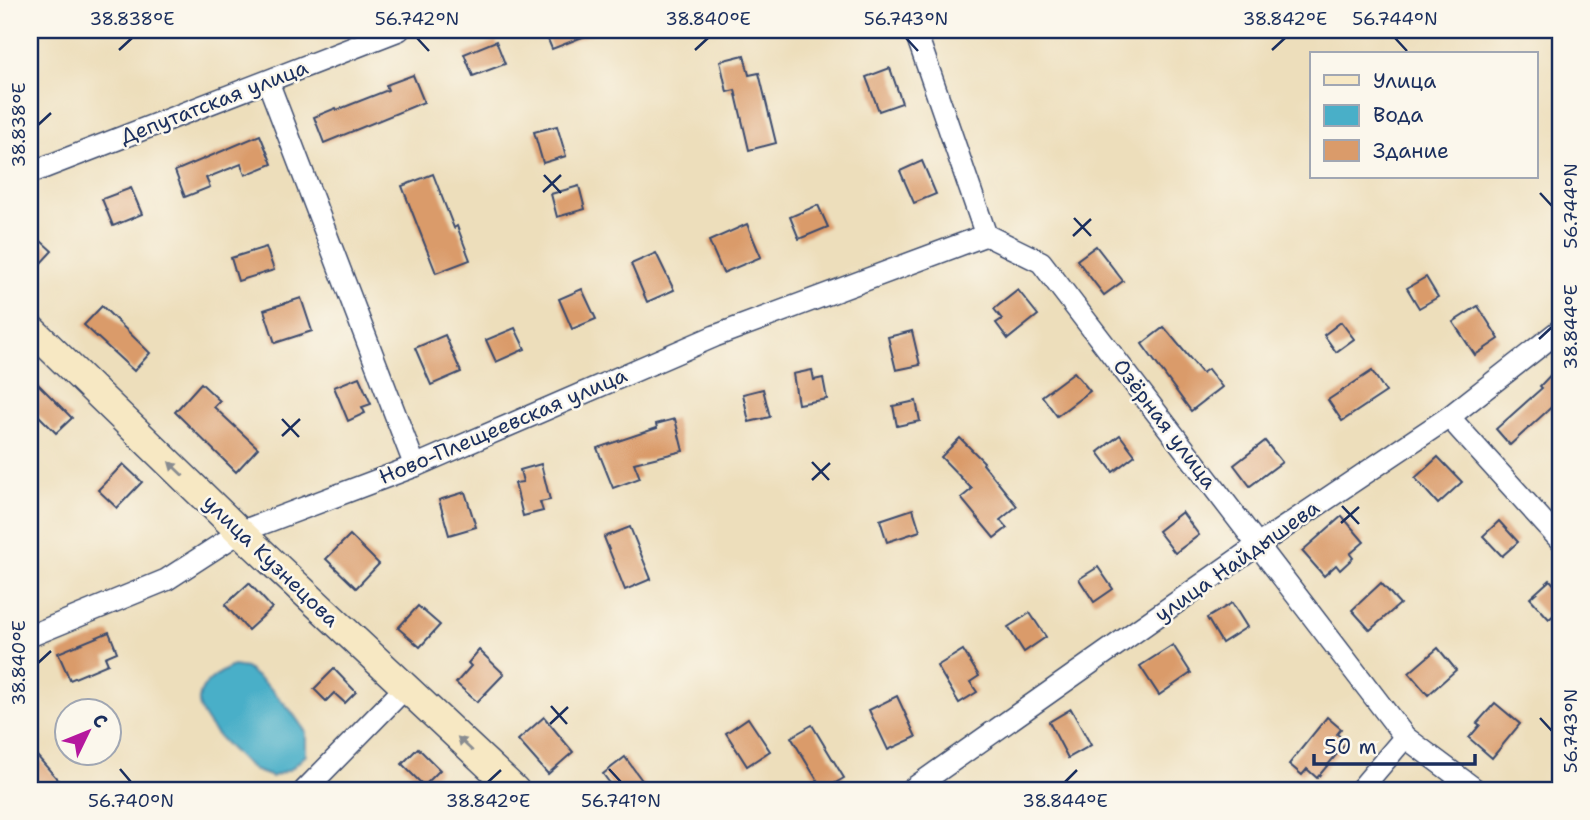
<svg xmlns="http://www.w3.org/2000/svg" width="1590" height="820" font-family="'Shantell Sans',sans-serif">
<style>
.water{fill:#49afc8;stroke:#326f93;stroke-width:2}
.building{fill:#da9b6a}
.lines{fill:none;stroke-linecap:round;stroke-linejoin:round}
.street-casing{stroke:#3a496c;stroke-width:24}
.secondary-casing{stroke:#3a496c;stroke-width:31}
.street{stroke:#fff;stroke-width:21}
.secondary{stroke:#f7e8c3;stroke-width:28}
.oneway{fill:#898c90}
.ticks{fill:none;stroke:#1b2f5e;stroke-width:2.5}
.labels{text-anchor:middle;stroke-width:5;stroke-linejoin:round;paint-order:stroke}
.street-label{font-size:21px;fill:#1b2f5e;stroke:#fbf7ec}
.neatline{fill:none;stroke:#1b2f5e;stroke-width:2.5}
.ticks-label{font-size:18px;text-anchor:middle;fill:#1b2f5e}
</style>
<rect width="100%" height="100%" fill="#fbf7ec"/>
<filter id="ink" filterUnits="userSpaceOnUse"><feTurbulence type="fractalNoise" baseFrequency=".0143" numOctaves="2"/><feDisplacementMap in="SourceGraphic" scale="14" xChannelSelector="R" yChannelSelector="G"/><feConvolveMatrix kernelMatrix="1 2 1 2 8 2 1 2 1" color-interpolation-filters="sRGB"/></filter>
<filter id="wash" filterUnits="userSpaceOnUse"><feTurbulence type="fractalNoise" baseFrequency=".00686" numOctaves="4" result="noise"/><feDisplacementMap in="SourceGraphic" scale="28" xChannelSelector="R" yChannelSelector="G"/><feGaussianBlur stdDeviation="1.57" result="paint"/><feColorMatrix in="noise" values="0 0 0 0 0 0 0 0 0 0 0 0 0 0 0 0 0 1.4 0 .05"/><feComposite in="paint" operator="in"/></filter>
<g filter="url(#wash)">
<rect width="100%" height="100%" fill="#eddebb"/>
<path class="water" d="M233,666L246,668L270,688L291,711L306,732V755L291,769L272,777C267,775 261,773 256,771C240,760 196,719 199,699C201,682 219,673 233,666Z"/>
<g id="blocks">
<g class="building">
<polygon points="544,30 598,30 598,31 552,49"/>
<polygon points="496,41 505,64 473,76 464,54"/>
<polygon points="744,55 749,75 759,73 776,143 749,150 735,90 727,92 720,61"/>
<polygon points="890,68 902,103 879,111 866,77"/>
<polygon points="413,75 424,102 324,143 314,117 336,108 337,110 388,90 386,85"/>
<polygon points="557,126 566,156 543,163 534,132"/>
<polygon points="260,135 272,164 245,175 241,164 206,178 210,187 185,197 175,171"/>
<polygon points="922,161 936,194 914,203 900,171"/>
<polygon points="433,174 454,228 457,226 470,260 436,273 402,186"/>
<polygon points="579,186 585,209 557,217 551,194"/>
<polygon points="131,188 142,214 113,226 102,199"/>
<polygon points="818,205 828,227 799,239 790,217"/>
<polygon points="747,224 761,257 723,273 709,241"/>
<polygon points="30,231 52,251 39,265 30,256"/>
<polygon points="1096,246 1123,281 1104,295 1077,260"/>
<polygon points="266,247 274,270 238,281 231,258"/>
<polygon points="656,253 674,290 647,302 631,264"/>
<polygon points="1426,277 1438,297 1419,308 1407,288"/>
<polygon points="582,289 596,319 572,329 559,299"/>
<polygon points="1018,290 1038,315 1008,339 996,323 1002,319 994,309"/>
<polygon points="301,298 312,331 275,343 264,310"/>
<polygon points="102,306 150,353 134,371 84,325"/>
<polygon points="1478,306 1499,339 1475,355 1453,322"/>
<polygon points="1341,322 1354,339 1336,352 1324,335"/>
<polygon points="1164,327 1202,373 1208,369 1222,387 1191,411 1142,344"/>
<polygon points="515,328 525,349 496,362 486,340"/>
<polygon points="912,331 920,365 896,370 888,337"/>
<polygon points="445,335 461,372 431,385 415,348"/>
<polygon points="1560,365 1560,406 1557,402 1510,445 1496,429 1542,388 1540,386"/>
<polygon points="812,370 814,380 823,378 827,399 798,404 793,374"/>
<polygon points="1372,371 1386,392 1342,421 1328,400"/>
<polygon points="1074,372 1090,391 1057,416 1042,396"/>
<polygon points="30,376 72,418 56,433 30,407"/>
<polygon points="359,377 371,404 362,407 365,413 348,421 334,387"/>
<polygon points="201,383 220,401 214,407 258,448 236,472 175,412"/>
<polygon points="763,389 770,417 749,422 743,394"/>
<polygon points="916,401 920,421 897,426 893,406"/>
<polygon points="675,419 683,451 634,463 640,478 613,488 597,448 657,428 656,424"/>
<polygon points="1120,435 1135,455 1113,472 1098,452"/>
<polygon points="960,438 984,462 983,464 1017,506 1000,520 1007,528 994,538 961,498 972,489 941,457"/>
<polygon points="1265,441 1282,462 1250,486 1234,465"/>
<polygon points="1438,457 1462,482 1438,504 1415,478"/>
<polygon points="123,464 142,482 117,508 98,490"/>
<polygon points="541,464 550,500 540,502 543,511 523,516 515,483 523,482 520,470"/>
<polygon points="465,492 476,527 449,535 439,500"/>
<polygon points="913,509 920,531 887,542 880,520"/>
<polygon points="1182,512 1199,535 1175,553 1158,531"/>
<polygon points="1342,516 1364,542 1350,554 1353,558 1340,570 1336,565 1324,576 1302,551"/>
<polygon points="1499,521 1518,542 1502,556 1483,536"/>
<polygon points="630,527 651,579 625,590 604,537"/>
<polygon points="350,535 379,564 356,588 326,559"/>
<polygon points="1098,567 1113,589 1094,602 1079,579"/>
<polygon points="1550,580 1560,591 1560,610 1549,619 1530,598"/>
<polygon points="249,583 272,608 248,630 225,605"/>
<polygon points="1381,583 1400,604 1370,630 1352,610"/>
<polygon points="1232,603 1247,627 1222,643 1207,618"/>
<polygon points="418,606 440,625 420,647 398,628"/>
<polygon points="1030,613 1046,637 1024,652 1008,627"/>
<polygon points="109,632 117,652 105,657 108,664 70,680 58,653"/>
<polygon points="1173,645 1191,673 1159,695 1140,666"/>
<polygon points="1438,648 1456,670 1428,695 1409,673"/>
<polygon points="479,650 504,674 477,702 456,683 471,666 468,663"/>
<polygon points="963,650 979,676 970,682 977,692 959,703 937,666"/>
<polygon points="334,669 356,692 345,703 334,693 326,701 314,689"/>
<polygon points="897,696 916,737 888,750 869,710"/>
<polygon points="1495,703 1520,724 1492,758 1469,738 1480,725 1477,723"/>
<polygon points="1071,709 1091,745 1068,758 1049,722"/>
<polygon points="544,717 573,752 548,774 518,740"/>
<polygon points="1327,717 1341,729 1337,734 1347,742 1317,778 1307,769 1302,775 1289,764"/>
<polygon points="748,718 770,751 747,766 726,733"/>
<polygon points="812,725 844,778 823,790 791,737"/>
<polygon points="30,748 67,790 30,790"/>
<polygon points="418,748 440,770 424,786 402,764"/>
<polygon points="625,757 649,790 615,790 603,774"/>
</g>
</g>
</g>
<g filter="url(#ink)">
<use href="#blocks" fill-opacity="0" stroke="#3a496c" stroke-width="2"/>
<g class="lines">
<defs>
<g id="street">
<polyline points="915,30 986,235 1041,262 1405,737 1476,790"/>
<polyline points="268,82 415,466"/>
<polyline points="30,173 399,30"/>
<polyline points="1449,417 1560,540"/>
<polyline points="30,636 166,580 240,532 415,466 715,336 986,235"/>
<polyline points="305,790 405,688"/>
<polyline points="911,790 1258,545 1449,417 1560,330"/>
<polyline points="1360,790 1405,737"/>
</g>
<polyline id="secondary" points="30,328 240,532 515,790"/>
</defs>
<use href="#street" class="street-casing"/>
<use href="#secondary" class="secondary-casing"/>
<use href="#street" class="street"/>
<use href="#secondary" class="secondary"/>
</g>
<defs><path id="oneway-solid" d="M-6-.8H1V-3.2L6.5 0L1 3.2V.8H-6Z" transform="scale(1.75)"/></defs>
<g class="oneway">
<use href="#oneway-solid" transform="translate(176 469) rotate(-136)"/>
<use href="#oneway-solid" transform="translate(465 744) rotate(-137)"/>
</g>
</g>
<path class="ticks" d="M417,38L429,51M906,38L918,51M1395,38L1407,51M119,50L132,38M695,50L708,38M1272,50L1285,38M38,125L51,113M544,175L561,193M543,192L561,175M1540,193L1552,206M1074,218L1091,236M1073,236L1091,219M1539,339L1552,327M282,419L299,437M282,436L300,419M812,462L829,480M812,480L830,463M1342,506L1359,524M1341,523L1359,507M38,663L51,651M551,706L567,724M1540,718L1552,731M550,724L568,707M120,769L131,782M609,769L621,782M488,782L501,770M1065,782L1077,770"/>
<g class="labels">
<g class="street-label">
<text transform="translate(214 102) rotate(-21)" y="7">Депутатская улица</text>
<text transform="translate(1165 424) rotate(53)" y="7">Озёрная улица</text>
<text transform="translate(503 426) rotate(-23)" y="7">Ново-Плещеевская улица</text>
<text transform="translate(271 561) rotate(44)" y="7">улица Кузнецова</text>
<text transform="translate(1237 561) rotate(-35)" y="7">улица Найдышева</text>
</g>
</g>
<rect width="1590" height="820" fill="none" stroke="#fbf7ec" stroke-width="77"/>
<rect x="1310" y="52" width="228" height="126" fill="#fbf7ec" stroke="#a1a7b3" stroke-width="2"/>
<rect x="1324" y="75" width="35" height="10" fill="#f7e8c3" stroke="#a1a7b3" stroke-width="2"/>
<text x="1373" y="88" font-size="21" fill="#1b2f5e">Улица</text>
<rect x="1324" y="105" width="35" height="21" fill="#49afc8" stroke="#a1a7b3" stroke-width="2"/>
<text x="1373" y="122" font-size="21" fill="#1b2f5e">Вода</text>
<rect x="1324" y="140" width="35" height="21" fill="#da9b6a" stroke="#a1a7b3" stroke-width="2"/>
<text x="1373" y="158" font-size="21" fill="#1b2f5e">Здание</text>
<g transform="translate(88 732) rotate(47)"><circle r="33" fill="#fbf7ec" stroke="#a1a7b3" stroke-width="2"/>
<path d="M0-5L12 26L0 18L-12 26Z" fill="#b5179e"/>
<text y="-10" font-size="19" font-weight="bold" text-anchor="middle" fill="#1b2f5e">С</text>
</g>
<path d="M1314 754v10h161v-10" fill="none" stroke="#1b2f5e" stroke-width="3.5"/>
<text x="1324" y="754" font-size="21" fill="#1b2f5e" stroke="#fbf7ec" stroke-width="5" paint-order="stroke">50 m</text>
<rect x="38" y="38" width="1514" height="744" class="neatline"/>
<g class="ticks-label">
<text x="132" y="25">38.838°E</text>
<text x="417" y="25">56.742°N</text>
<text x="708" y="25">38.840°E</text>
<text x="906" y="25">56.743°N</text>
<text x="1285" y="25">38.842°E</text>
<text x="1395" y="25">56.744°N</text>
<text transform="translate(19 125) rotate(-90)" y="6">38.838°E</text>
<text transform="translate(1571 206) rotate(-90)" y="6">56.744°N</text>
<text transform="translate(1571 327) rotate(-90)" y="6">38.844°E</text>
<text transform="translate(19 663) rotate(-90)" y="6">38.840°E</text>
<text transform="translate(1571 731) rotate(-90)" y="6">56.743°N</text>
<text x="131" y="807">56.740°N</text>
<text x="488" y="807">38.842°E</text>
<text x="621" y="807">56.741°N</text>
<text x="1065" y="807">38.844°E</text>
</g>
</svg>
